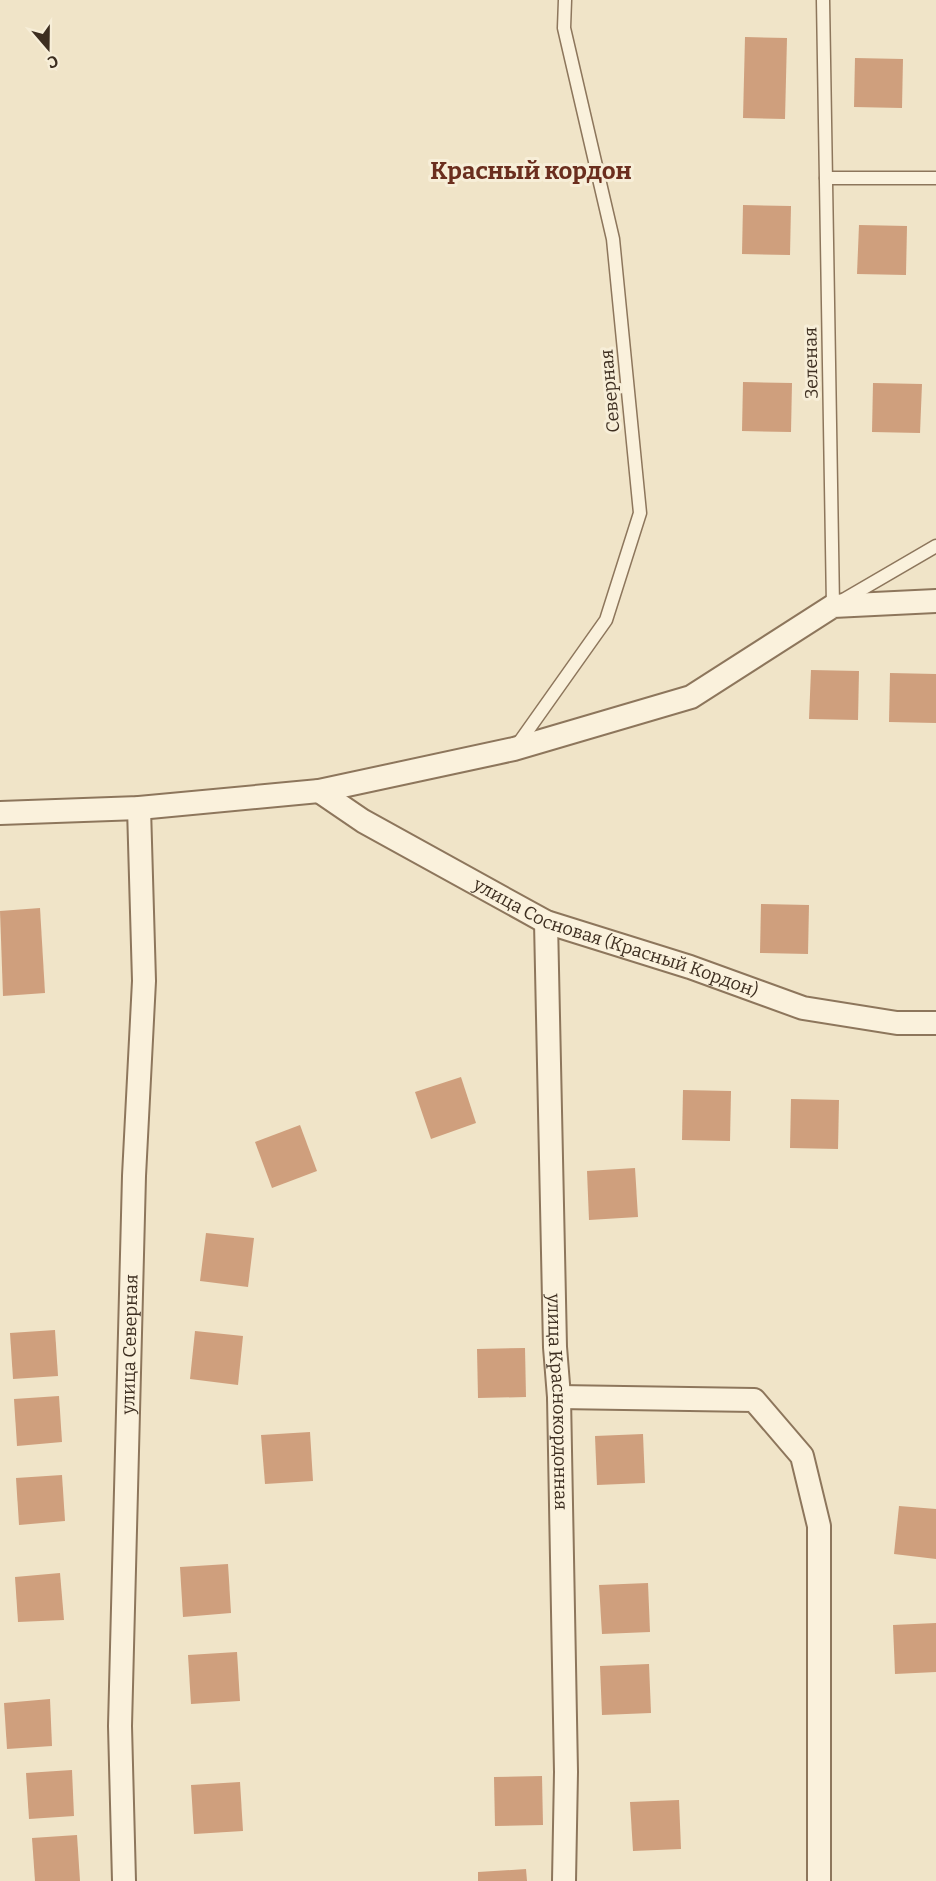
<svg xmlns="http://www.w3.org/2000/svg" width="936" height="1881" font-family="Bitter,serif">
<style>
.building{fill:#cf9f7d}
.lines{fill:none;stroke-linecap:round;stroke-linejoin:round}
.service-casing{stroke:#8d765c;stroke-width:15}
.minor-casing{stroke:#8d765c;stroke-width:26}
.service{stroke:#faf1dc;stroke-width:12}
.minor{stroke:#faf1dc;stroke-width:22}
.labels{text-anchor:middle;stroke-width:6;stroke-linejoin:round;paint-order:stroke}
.street-label{font-size:18px;fill:#3d2e20;stroke:#f7eed8}
.district-label{font-size:24px;font-weight:bold;fill:#6b2e1e;stroke:#f7eed8}
</style>
<rect width="100%" height="100%" fill="#f0e4c8"/>
<g class="building">
<polygon points="745,37 787,38 785,119 743,118"/>
<polygon points="855,58 903,59 902,108 854,107"/>
<polygon points="743,205 791,206 790,255 742,254"/>
<polygon points="859,225 907,226 906,275 857,274"/>
<polygon points="743,382 792,383 791,432 742,431"/>
<polygon points="873,383 922,384 920,433 872,432"/>
<polygon points="811,670 859,671 858,720 809,719"/>
<polygon points="890,673 936,674 936,723 889,722"/>
<polygon points="761,904 809,905 808,954 760,953"/>
<polygon points="40,908 45,993 3,996 0,911"/>
<polygon points="461,1077 476,1123 431,1139 415,1092"/>
<polygon points="683,1090 731,1091 730,1141 682,1140"/>
<polygon points="791,1099 839,1100 838,1149 790,1148"/>
<polygon points="300,1125 317,1171 272,1188 255,1142"/>
<polygon points="635,1168 638,1217 589,1220 587,1171"/>
<polygon points="206,1233 254,1238 248,1287 200,1281"/>
<polygon points="55,1330 58,1376 13,1379 10,1333"/>
<polygon points="195,1331 243,1336 238,1385 190,1379"/>
<polygon points="525,1348 526,1397 478,1398 477,1349"/>
<polygon points="59,1396 62,1442 17,1446 14,1399"/>
<polygon points="310,1432 313,1481 265,1484 261,1435"/>
<polygon points="643,1434 645,1483 597,1485 595,1436"/>
<polygon points="62,1475 65,1521 19,1525 16,1478"/>
<polygon points="899,1506 936,1509 936,1559 894,1554"/>
<polygon points="228,1564 231,1613 183,1617 180,1567"/>
<polygon points="60,1573 64,1620 18,1622 15,1577"/>
<polygon points="648,1583 650,1632 602,1634 599,1585"/>
<polygon points="936,1623 936,1672 895,1674 893,1625"/>
<polygon points="237,1652 240,1701 191,1704 188,1655"/>
<polygon points="649,1664 651,1713 602,1715 600,1666"/>
<polygon points="50,1699 52,1746 7,1749 4,1703"/>
<polygon points="72,1770 74,1816 29,1819 26,1773"/>
<polygon points="542,1776 543,1825 495,1826 494,1777"/>
<polygon points="240,1782 243,1831 194,1834 191,1785"/>
<polygon points="679,1800 681,1849 633,1851 630,1802"/>
<polygon points="77,1835 80,1881 35,1881 32,1838"/>
<polygon points="526,1869 527,1881 478,1881 478,1872"/>
</g>
<g class="lines">
<defs>
<g id="service">
<polyline points="823,0 833,606 936,546"/>
<polyline points="826,178 936,178"/>
<polyline points="516,747 606,620 640,513 613,239 564,28 565,0"/>
</g>
<g id="minor">
<path id="s1" d="M319,791L363,821L546,922L690,967L803,1008L897,1023H936"/>
<polyline points="0,813 139,808 319,791 514,749 691,697 833,606 936,601"/>
<path id="s2" d="M546,922L555,1347L559,1397L566,1772L564,1881"/>
<polyline points="559,1397 754,1400 802,1456 819,1526 819,1881"/>
<path id="s3" d="M124,1881L120,1726L134,1176L144,981L139,808"/>
</g>
</defs>
<use href="#service" class="service-casing"/>
<use href="#minor" class="minor-casing"/>
<use href="#service" class="service"/>
<use href="#minor" class="minor"/>
</g>
<g class="labels">
<g class="street-label">
<text transform="translate(811 363) rotate(-91)" y="6">Зеленая</text>
<text transform="translate(610 391) rotate(-95)" y="6">Северная</text>
<text dy="6" stroke="none"><textPath href="#s1" startOffset="333">улица Сосновая (Красный Кордон)</textPath></text>
<text dy="6" stroke="none"><textPath href="#s3" startOffset="537">улица Северная</textPath></text>
<text dy="6" stroke="none"><textPath href="#s2" startOffset="480">улица Краснокордонная</textPath></text>
</g>
<g class="district-label">
<text x="531" y="179">Красный кордон</text>
</g>
</g>
<g transform="translate(48 48) rotate(160)" stroke="#f7eed8" stroke-width="4.5" paint-order="stroke">
<path d="M0-4.5L10 22L0 15L-10 22Z" fill="#3d2e20"/>
<text y="-9" font-size="16" font-weight="bold" text-anchor="middle" fill="#3d2e20">С</text>
</g>
</svg>
